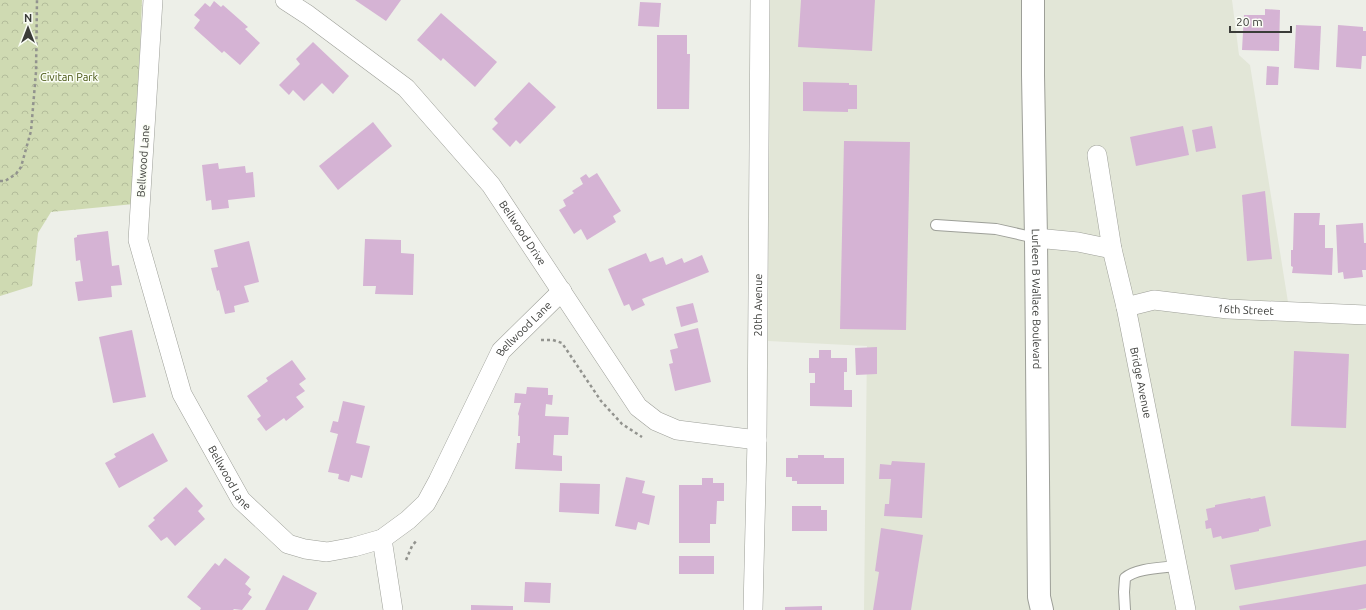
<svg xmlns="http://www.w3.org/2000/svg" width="1366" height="610" font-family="Ubuntu,sans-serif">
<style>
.built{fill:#e2e6d7}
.forest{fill:url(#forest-crowns)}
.building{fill:#d5b3d4}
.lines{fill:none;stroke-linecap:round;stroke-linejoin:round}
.service-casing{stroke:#9d9f98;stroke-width:12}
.minor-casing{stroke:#9d9f98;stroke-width:20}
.trunk-casing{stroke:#9d9f98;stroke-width:24}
.path{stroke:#92938e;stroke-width:2.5;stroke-dasharray:3 3;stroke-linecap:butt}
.service{stroke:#fff;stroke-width:10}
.minor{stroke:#fff;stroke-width:19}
.trunk{stroke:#fff;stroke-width:22}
.labels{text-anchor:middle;stroke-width:3;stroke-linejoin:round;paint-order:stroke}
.park-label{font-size:11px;fill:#485613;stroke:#fafdf5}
.street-label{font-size:11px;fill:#3b3c39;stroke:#fafdf5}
</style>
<defs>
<pattern id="forest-crowns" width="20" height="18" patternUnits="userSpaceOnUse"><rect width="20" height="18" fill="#cfdab2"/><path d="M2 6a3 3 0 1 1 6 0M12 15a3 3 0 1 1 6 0" fill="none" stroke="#b3bc9a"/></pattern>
</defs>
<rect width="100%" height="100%" fill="#edefe8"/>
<polygon class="built" points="770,0 1232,0 1239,55 1250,65 1288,302 1366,313 1366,610 864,610 867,346 768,341"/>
<polygon class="forest" points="0,0 142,0 134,204 51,212 38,233 32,286 0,296"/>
<g class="building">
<polygon points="355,0 401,0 386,21"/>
<polygon points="801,0 875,0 872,51 798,47"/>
<polygon points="214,1 221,7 223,5 248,27 245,29 260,43 240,65 224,51 222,53 194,28 200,20 194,15 205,3 210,7"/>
<polygon points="640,2 661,3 659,27 638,26"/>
<polygon points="1265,9 1280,10 1279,51 1242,50 1244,15 1265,15"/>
<polygon points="441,13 497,62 475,87 443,58 441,61 417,40"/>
<polygon points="1296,25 1321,26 1319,70 1294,68"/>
<polygon points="1338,25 1363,27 1363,31 1366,31 1366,56 1362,56 1361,69 1336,67"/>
<polygon points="657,35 687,35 687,54 690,54 689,109 657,109"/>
<polygon points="313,42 349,76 333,94 322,83 304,101 293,90 289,95 279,85 300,64 296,59"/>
<polygon points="1267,66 1279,67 1278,85 1266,85"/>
<polygon points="529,82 556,107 520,144 516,140 510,147 492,129 498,123 494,119"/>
<polygon points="803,82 849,83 849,85 857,85 857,109 848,109 848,112 803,111"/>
<polygon points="373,122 392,146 338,190 319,166"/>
<polygon points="1183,126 1189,155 1136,166 1130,137"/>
<polygon points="1212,126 1216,148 1196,152 1192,130"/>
<polygon points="844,141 910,142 906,330 840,329"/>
<polygon points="218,163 219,169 245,166 246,173 253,172 255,197 228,200 229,208 212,210 211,200 206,201 202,165"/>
<polygon points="597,173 621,211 613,216 616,222 587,240 581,229 574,234 559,210 566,206 563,200 574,193 572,191 583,184 580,178 586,174 589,178"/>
<polygon points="1265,191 1272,259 1247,261 1242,195"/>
<polygon points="1294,213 1320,213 1319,225 1325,225 1325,248 1333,248 1332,275 1292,273 1293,267 1291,266 1291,250 1293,250"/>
<polygon points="1363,223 1364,243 1366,243 1366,270 1362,270 1363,277 1344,279 1343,272 1338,273 1336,225"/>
<polygon points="108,231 112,266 119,265 122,285 111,286 112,297 78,301 75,282 83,281 80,260 76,261 74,238 77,237 77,235"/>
<polygon points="365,239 401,240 401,253 414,254 413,295 375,294 376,286 363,286"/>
<polygon points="249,241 259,282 244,286 249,302 234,306 235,312 225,314 219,290 217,291 211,268 218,267 214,250"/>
<polygon points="646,253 650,262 663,257 666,265 682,258 684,263 702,255 709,272 642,299 645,305 632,311 629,304 624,306 608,269"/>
<polygon points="693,303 698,322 681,327 676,307"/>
<polygon points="698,328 711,382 675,391 669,364 673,363 670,350 678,348 674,334"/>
<polygon points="132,330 146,397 113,403 99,337"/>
<polygon points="877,347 877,374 856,375 855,348"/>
<polygon points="819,350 831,350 831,358 847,358 847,372 844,372 844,390 852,390 852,407 810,406 810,383 815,383 815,373 809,373 809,358 819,358"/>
<polygon points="1294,351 1349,354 1346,428 1291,426"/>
<polygon points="292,360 306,379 299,384 305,391 296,397 304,407 286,421 284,418 266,431 257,419 261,416 247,396 268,381 266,378"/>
<polygon points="527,387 548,388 548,395 553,395 552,405 546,404 545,416 569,417 568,435 554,435 553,455 562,456 562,471 515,469 517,443 520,443 520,436 518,436 519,416 518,414 521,403 514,403 515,393 526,394"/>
<polygon points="343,401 365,406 356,443 370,446 362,478 351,475 349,482 338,479 339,474 328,472 338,434 330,432 333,421 338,422"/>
<polygon points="153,433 168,461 119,488 105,463 116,457 114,454"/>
<polygon points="798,455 824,455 824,458 844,458 844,484 797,484 797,481 792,481 792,477 786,477 786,458 798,458"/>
<polygon points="892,461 925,463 922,518 884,516 885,504 889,504 891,479 879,479 880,464 891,465"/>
<polygon points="626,477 645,481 642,493 655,496 649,525 638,522 636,530 615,526"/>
<polygon points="702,478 713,478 713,483 724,483 724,501 717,501 716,524 710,524 710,543 679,543 679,485 702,485"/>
<polygon points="560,483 600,484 599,514 559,512"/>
<polygon points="186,487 203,506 198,511 205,519 175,546 167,537 161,541 148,526 155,520 153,518"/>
<polygon points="1265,496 1271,526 1259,529 1259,531 1222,539 1221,536 1213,538 1211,528 1206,529 1205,521 1208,520 1206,509 1215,507 1215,505 1250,498 1251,499"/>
<polygon points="792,506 821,506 821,510 827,510 827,531 792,531"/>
<polygon points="881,528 923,535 911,610 873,610 879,572 875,571"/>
<polygon points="1366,540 1366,566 1235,590 1230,565"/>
<rect x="679" y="556" width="35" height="18"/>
<polygon points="225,558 250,577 245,584 251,589 248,594 252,597 242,610 234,609 233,610 200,610 201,608 187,597 215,563 219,566"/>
<polygon points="283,575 317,593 308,610 265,610"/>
<polygon points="525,582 551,583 550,603 524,602"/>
<polygon points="1366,584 1366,608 1357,610 1240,610 1239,606"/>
<polygon points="471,605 513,606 513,610 471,610"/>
<polygon points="822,606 822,610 785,610 785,607"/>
</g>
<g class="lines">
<defs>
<g id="service">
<polyline points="936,225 996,229 1036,238"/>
<path d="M1125,610L1124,592L1125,578C1136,568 1162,568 1177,566"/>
</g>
<g id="minor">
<path id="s1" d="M153,0L138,240L182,394L241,500L288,544L305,549L327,552L354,547L382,539L408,520L426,503L438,481L501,351L562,291"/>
<path id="s2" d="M285,0L308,15L406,88L491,185L638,407L656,421L677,430L757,440"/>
<path id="s3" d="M1097,155L1112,249L1126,307L1186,610"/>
<polyline points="1036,238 1078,242 1112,249"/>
<path id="s4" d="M1126,307L1154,300L1228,309L1366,315"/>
<polyline points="382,539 393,610"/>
<path id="s5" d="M753,610L757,440L760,0"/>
</g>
<g id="trunk">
<path id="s6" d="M1033,0V75L1036,238L1039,597L1042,610"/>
</g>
</defs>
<use href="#service" class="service-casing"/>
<use href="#minor" class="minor-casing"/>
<use href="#trunk" class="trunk-casing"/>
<g class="path">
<polyline points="0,181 5,181 16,174 21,167 31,131 36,72 37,0"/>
<polyline points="541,340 553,340 562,343 601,401 622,424 642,437"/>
<polyline points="406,560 412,546 417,540"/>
</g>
<use href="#service" class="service"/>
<use href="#minor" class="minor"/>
<use href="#trunk" class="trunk"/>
</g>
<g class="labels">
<g class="park-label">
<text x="69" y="81">Civitan Park</text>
</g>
<g class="street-label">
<text transform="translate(143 161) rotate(-86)" y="4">Bellwood Lane</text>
<text dy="4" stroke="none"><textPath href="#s2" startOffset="336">Bellwood Drive</textPath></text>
<text dy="4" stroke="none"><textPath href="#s6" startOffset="299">Lurleen B Wallace Boulevard</textPath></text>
<text dy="4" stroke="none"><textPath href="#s5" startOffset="305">20th Avenue</textPath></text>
<text dy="4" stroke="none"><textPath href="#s4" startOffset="121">16th Street</textPath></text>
<text dy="4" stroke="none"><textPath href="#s1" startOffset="941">Bellwood Lane</textPath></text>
<text dy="4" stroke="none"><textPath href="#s3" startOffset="232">Bridge Avenue</textPath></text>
<text dy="4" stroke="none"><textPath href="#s1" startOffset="497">Bellwood Lane</textPath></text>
</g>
</g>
<g transform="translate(28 28)" stroke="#fafdf5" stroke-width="3" paint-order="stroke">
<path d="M0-3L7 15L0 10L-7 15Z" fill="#3b3c39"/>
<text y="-6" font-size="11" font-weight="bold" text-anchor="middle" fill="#3b3c39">N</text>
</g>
<path d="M1230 26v6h61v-6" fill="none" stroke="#3b3c39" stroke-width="2"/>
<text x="1236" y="26" font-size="12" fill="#3b3c39" stroke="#fafdf5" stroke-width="3" paint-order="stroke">20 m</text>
</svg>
